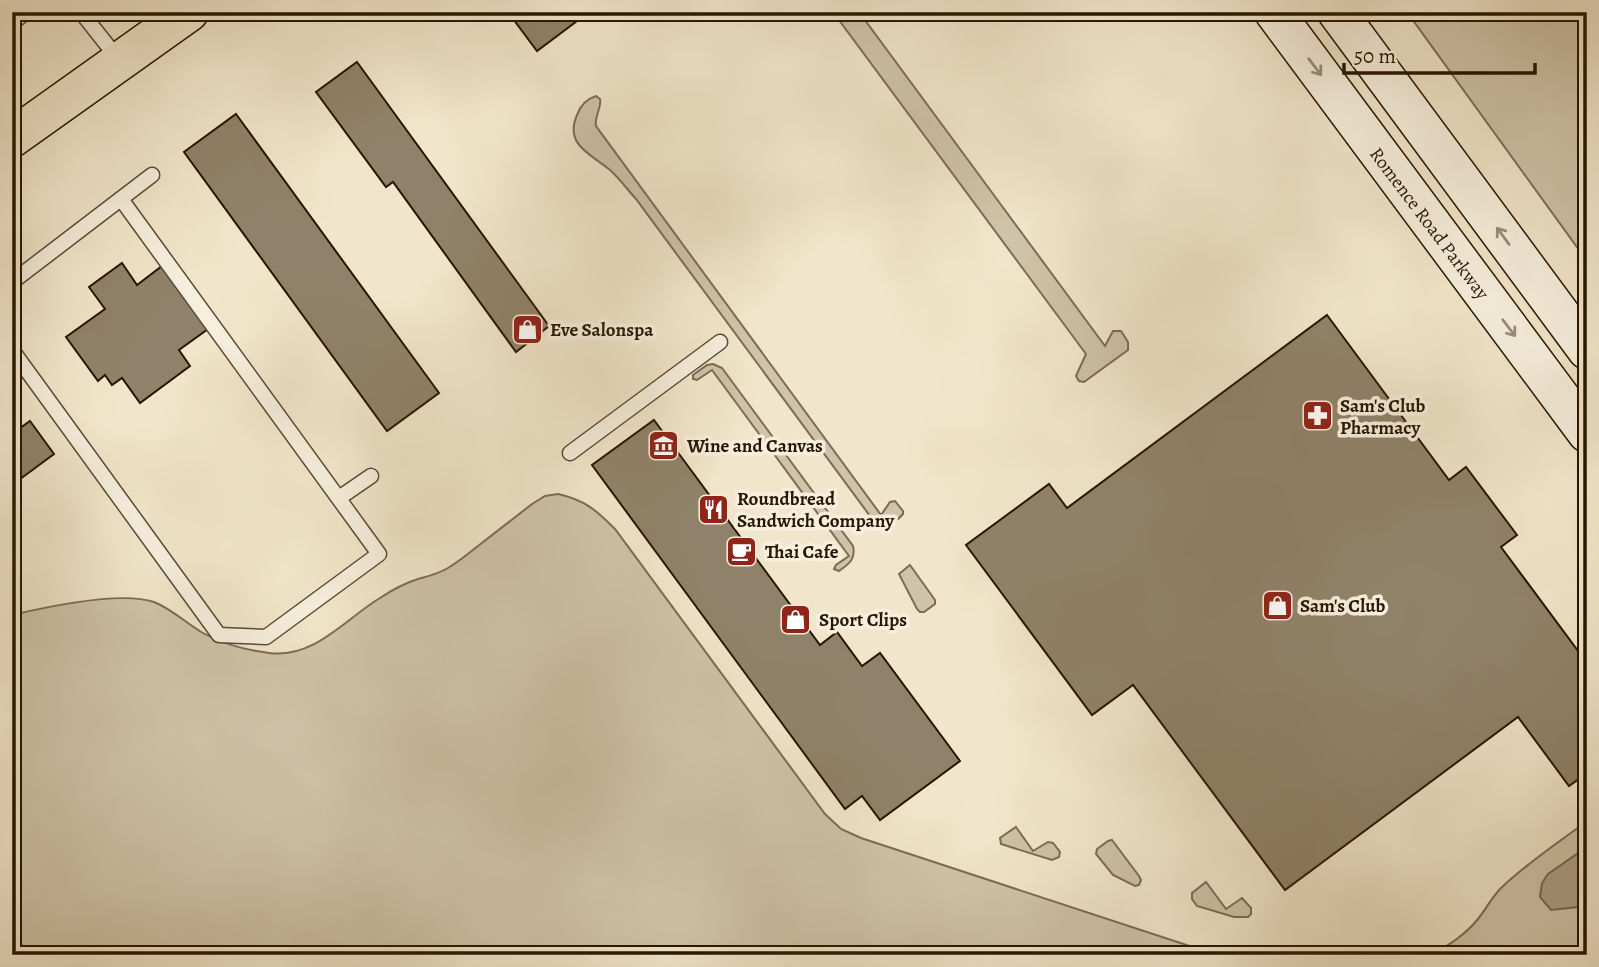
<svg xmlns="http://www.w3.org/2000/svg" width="1599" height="967" font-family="Alegreya,serif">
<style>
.green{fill:#cfc3a9;stroke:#7b6c55;stroke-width:2}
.water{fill:#ac9f86;stroke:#776851;stroke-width:2}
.building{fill:#90826a;stroke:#271601;stroke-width:2}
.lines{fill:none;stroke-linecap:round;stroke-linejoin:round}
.lane-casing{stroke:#5a4a34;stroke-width:17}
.secondary-casing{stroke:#271601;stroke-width:41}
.primary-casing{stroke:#271601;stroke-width:41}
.lane{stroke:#f6efdd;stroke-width:14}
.secondary{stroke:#f6efdd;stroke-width:38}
.primary{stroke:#f1e6cb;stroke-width:38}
.oneway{stroke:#998d7a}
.labels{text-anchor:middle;stroke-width:7;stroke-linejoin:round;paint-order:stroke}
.street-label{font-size:19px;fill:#271601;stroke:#f6efdd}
.poi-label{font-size:19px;font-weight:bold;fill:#271601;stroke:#f6efdd;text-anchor:start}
</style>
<rect width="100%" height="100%" fill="#f1e6cb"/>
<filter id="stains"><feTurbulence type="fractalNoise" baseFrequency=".00286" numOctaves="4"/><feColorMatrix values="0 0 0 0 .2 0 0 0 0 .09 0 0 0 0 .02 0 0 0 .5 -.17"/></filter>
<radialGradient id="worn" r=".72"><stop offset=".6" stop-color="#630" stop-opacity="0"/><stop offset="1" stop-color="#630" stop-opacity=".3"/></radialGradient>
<g class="green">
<polygon points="833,12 859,12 1105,346 1113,331 1121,331 1128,342 1128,350 1084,382 1079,381 1076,376 1086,354"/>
<polygon points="1407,12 1587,12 1587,261"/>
<path d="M596,96L600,99C602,108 594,116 596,126L881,515L890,502L895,501L903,511V514C894,525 881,527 870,516L636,199C627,189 619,178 610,170C591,154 564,145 577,115C580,106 587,99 596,96Z"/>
<path d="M713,364L722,368L853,546C856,559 849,564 839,571L834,569L836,565L849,556L712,370L697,380L693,379V375L707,365Z"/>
<path d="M558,494C585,500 596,510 615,529L825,814L841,829L861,838L1217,955H30L12,933V615C46,607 121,591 154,602C172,609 187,624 203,633C223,644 246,650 269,653C314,659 345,619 380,598C392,590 405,583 418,579C429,576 438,574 448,568C458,562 468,554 478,546C496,532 514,518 532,504L545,496Z"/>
<polygon points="910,565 935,600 935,604 924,612 920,612 917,609 899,574"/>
<path d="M1587,821V955H1431C1449,945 1465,935 1478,919C1486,909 1492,897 1501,888C1527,863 1558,843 1587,821Z"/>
<polygon points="1016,827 1033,851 1048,842 1053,843 1060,852 1059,857 1052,860 1001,844 1000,838"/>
<polygon points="1112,840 1139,876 1141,880 1139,885 1135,886 1113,875 1096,854 1097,849 1108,841"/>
<polygon points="1206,882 1226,909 1242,898 1251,908 1251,914 1248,917 1234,917 1197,906 1192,899 1192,893"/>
</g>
<polygon class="water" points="1587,847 1587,906 1551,910 1540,897 1542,883 1548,874"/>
<g class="building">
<polygon points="508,12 589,12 537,51"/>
<polygon points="357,62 549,326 516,352 393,182 386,187 316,92"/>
<polygon points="236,114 439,393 387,431 184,152"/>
<polygon points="122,263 137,285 162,266 208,329 179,350 190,366 140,403 122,378 112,385 105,375 98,381 66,337 105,309 89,287"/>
<polygon points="1327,315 1449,480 1466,467 1517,535 1501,547 1587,663 1587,773 1569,786 1518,717 1285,890 1133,685 1092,715 966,545 1049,484 1067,508"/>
<polygon points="654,420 820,645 837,632 862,666 880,653 960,761 880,820 862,796 845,809 592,465"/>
<polygon points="30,421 54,454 12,485 12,434"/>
</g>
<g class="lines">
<defs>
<g id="lane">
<polyline points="81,12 119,60"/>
<polyline points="12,23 26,12"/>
<polyline points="12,282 152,175"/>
<polyline points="12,350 219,635 266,637 379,554 121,199"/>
<polyline points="570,453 720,342"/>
<polyline points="339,498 371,476"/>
</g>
<g id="secondary">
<polyline points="1274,12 1587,433"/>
<polyline points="1337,12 1587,350"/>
</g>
<polyline id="primary" points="12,138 189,12"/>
</defs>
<use href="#lane" class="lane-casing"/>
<use href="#secondary" class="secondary-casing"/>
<use href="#primary" class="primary-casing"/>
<use href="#lane" class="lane"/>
<use href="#secondary" class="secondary"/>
<use href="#primary" class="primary"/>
</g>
<defs><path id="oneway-shaft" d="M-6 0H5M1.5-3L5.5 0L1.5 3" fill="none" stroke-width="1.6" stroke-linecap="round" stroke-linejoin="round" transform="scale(1.75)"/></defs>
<g class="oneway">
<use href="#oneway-shaft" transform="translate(1315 67) rotate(53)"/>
<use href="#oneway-shaft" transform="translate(1503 236) rotate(-126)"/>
<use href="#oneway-shaft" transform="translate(1509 328) rotate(53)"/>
</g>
<defs>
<symbol id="shop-square" viewBox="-11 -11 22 22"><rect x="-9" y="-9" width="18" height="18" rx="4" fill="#8f2418" stroke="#f6efdd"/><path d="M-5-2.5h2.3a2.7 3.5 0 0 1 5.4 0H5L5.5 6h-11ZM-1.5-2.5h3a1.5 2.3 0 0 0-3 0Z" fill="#fff"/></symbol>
<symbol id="pharmacy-square" viewBox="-11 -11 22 22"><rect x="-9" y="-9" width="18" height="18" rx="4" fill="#8f2418" stroke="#f6efdd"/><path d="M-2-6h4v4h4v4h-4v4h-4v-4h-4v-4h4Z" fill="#fff"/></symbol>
<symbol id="museum-square" viewBox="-11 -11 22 22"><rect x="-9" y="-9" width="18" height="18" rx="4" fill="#8f2418" stroke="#f6efdd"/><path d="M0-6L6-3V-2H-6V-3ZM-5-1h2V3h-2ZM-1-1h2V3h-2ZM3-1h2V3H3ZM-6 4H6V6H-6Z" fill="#fff"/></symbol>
<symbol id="restaurant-square" viewBox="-11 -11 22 22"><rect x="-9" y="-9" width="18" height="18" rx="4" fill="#8f2418" stroke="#f6efdd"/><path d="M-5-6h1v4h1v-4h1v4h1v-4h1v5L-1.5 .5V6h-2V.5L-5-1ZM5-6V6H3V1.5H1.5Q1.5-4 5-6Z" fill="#fff"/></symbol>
<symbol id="cafe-square" viewBox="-11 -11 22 22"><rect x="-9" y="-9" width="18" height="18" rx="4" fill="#8f2418" stroke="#f6efdd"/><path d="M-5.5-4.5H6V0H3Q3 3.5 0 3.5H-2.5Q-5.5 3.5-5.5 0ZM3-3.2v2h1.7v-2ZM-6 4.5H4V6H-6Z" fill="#fff"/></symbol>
</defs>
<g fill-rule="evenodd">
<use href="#shop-square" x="510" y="312" width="35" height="35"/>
<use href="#pharmacy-square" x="1300" y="398" width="35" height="35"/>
<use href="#museum-square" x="646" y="428" width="35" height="35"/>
<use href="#restaurant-square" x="696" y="492" width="35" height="35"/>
<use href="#cafe-square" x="724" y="534" width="35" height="35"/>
<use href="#shop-square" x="1260" y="588" width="35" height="35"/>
<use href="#shop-square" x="778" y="602" width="35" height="35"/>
</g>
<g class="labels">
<g class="street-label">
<text transform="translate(1430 223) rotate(53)" y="7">Romence Road Parkway</text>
</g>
<g class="poi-label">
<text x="550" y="336">Eve Salonspa</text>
<text x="1340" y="412">Sam's Club<tspan x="1340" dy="22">Pharmacy</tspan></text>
<text x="687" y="452">Wine and Canvas</text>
<text x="737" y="505">Roundbread<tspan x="737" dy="22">Sandwich Company</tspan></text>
<text x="765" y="558">Thai Cafe</text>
<text x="1300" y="612">Sam's Club</text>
<text x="819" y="626">Sport Clips</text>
</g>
</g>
<rect width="1599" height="967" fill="none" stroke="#f1e6cb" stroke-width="42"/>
<rect x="14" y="14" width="1571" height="939" fill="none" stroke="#271601" stroke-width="3.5"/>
<rect x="21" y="21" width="1557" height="925" fill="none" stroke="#271601" stroke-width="2"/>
<path d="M1344 63v10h191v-10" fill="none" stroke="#271601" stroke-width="3.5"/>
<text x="1354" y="63" font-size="21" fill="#271601" stroke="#f6efdd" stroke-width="5" paint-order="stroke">50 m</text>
<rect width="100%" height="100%" filter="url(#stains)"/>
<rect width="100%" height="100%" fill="url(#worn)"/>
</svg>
